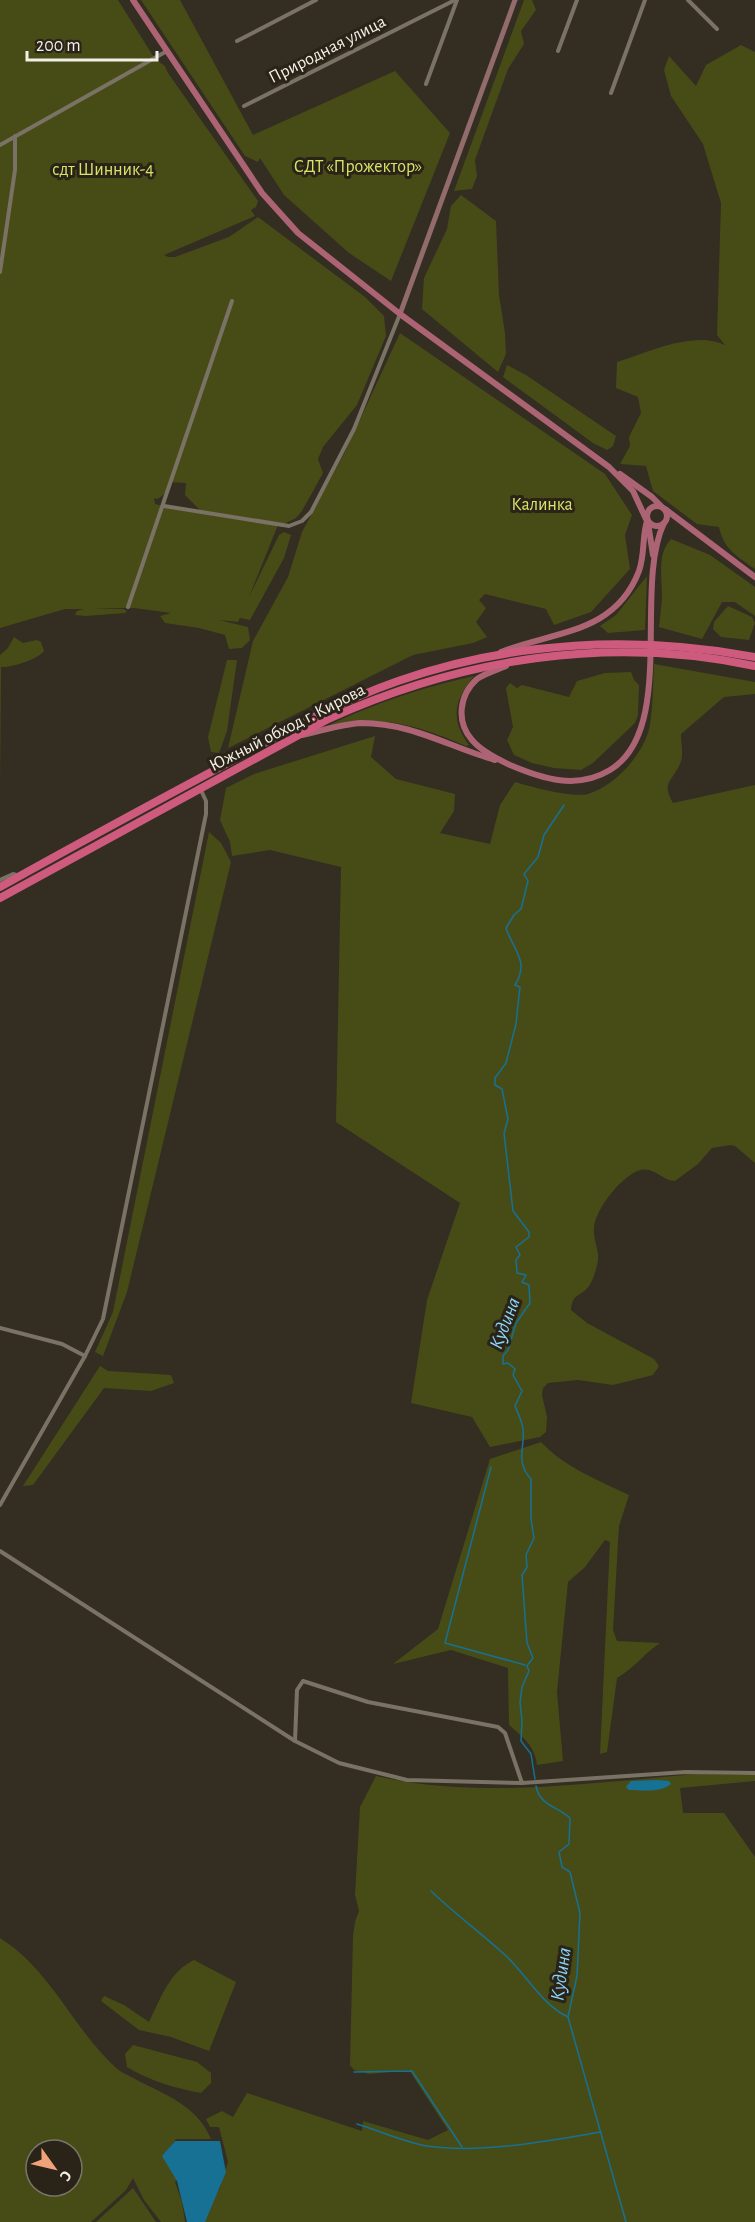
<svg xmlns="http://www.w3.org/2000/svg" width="755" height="2222" font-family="'Alegreya Sans',sans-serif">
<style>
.green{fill:#474c17;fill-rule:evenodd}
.water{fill:#177195}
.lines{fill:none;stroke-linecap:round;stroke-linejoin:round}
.stream{stroke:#177195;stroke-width:1.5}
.street{stroke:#797265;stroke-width:4}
.secondary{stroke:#926b6c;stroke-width:5}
.primary{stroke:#ac6474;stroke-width:6}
.highway{stroke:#ce5b7e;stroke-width:8}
.labels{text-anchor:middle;stroke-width:6;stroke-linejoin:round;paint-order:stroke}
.street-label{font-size:18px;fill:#f3efe7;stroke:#292318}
.park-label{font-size:18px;fill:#d7e466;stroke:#292318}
.water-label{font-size:20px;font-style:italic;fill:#8bd6fa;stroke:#292318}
</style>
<rect width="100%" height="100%" fill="#332d22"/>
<g class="green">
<path d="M0,0H118L155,59L165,66L168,73L258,201L256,207L251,210L255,216L164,255L168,257H175L229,237L258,217L365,297L384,316L386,336L357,405L323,447L318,459L323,473L302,511L296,518L284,524L200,510L185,495L186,483L169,482C167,491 165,495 157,499L154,498L155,504L164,506L278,525L249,597L279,535L284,532L291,535L284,558L250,620L240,618L238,622L219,620L248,627L250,640L242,648L229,649L225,635L199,628L165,623L160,616L171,613L134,608H92L123,609L127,611L125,613L85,616L75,615L77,611L84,609H65L0,628Z"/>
<polygon points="141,0 180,0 253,135 395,71 450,133 391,281 349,253 284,195 260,158 258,162 245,156"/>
<polygon points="524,0 532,0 536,10 521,31 524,44 508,69 475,160 477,176 472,189 454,191"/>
<path d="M741,45L755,52V569C737,556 724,550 719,527L697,524L653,491L646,466L620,464L630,446L629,437L641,413L638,397L616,388L617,362C649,352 694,330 725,345L717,335L721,203L703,144L671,96L664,70L669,56L696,86L706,65Z"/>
<polygon points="461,195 496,221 499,295 505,333 506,354 498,372 422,309 424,278 447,229 451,206"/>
<polygon points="400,333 605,474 632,515 625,535 630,569 591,612 554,625 546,609 485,594 479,600 486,608 476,622 487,637 473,643 413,655 228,748 253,641 288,577 302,532 345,452"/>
<polygon points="507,365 526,375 616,436 613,446 607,450 593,443 503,377"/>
<path d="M671,539L710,555L755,587V616L735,602H722L702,639L659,627C660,616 662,605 662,594C662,575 657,554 671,539Z"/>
<polygon points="647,576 645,630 608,633 600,626 616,615"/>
<polygon points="728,606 752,617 755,623 749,640 721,637 713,629 714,622"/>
<path d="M14,637L23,643L37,640L41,642L44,651C37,660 10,668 1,667L0,789V655L8,648Z"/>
<polygon points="227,660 237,660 227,731 219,753 211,752 208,737"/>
<path d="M654,664L755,682V694L724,697L681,734C681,743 684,756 680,764C672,782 661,782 673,803L755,785V1163L735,1146L731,1145L712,1148L698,1164L675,1181C663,1181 654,1167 641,1170C623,1174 595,1209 594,1228C593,1239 599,1250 598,1260C597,1267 593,1281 589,1286C581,1297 572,1293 571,1310L587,1323L654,1359L659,1366L653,1375L613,1385L578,1380L548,1383L543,1388L542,1395L547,1417L546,1432L540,1437L490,1447L472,1417L411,1403L427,1300L460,1203L336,1122L341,867L270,850L232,856L230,842L220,820L226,788L254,774L375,736L371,757L396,779L455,794L454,811L440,833L490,844L500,805L515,782C531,787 573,798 588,794C614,786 639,759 648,733C653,719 653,681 654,664Z"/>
<polygon points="631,672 634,680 639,685 638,715 635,723 593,763 581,770 554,768 532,763 514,755 507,740 513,727 506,688 510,683 517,688 522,685 569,697 577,681 605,673"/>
<path d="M474,676C454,700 450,719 469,745L466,746C417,725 381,714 327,726C376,703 420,688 474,676Z"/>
<polygon points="209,832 221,843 231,862 127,1292 103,1356 95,1352 113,1312"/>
<polygon points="100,1366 108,1371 171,1375 174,1383 151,1391 104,1388 33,1485 23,1486"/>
<path d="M541,1442C564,1467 598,1480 629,1495L619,1526L613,1630L617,1641L660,1643C642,1655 636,1667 617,1678L607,1752L600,1754L610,1542L605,1540L585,1567L568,1582L557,1692L563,1761L537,1765C535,1746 523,1737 509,1725L508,1668L451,1650L393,1664L438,1629L490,1459Z"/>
<path d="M699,1774L755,1775V1781L680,1788L683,1813H724L755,1857V2222H203V2200L219,2190L228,2162L219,2127H210L206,2119L222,2111L233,2117L247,2093L362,2131L363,2121L428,2140L448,2130L409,2070L369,2074L354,2070L350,2065L353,1935L355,1922L359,1911L355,1895L360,1807L376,1776C480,1800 594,1782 699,1774Z"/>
<path d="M0,1938C51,1970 72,2027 115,2067C120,2072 128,2075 135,2079C165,2095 197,2105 211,2139H176L163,2156L184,2175L175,2182L182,2202L185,2222H161L144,2200L133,2178L126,2190L91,2222H0ZM36,2150H72V2186H36Z"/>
<path d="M194,1960L236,1982L209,2051L171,2037L139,2030L101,2001L104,1996L124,2005L149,2022C161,1998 169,1972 194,1960Z"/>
<path d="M133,2045L197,2062L211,2073V2083L201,2093C177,2089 148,2080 127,2067L125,2054Z"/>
<polygon points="133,2188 156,2222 96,2222"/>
</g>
<g class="water">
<path d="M658,1780L669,1781L671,1784C660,1793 643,1790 629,1790L626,1787L631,1781Z"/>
<polygon points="175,2141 220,2141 226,2172 205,2222 187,2222 177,2181 162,2156"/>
</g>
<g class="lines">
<g class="stream">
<polyline points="491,1467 445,1643 525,1665"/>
<path d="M535,1779L531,1754L521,1741L522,1721L520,1702L522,1687L529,1671L527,1666L533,1658L527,1643L522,1575L527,1567L526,1555L534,1538L531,1519V1479C515,1462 525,1448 523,1429C522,1421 518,1413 515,1406L522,1391L513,1375L515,1369L508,1363L503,1364V1356L508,1350L516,1323L530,1303L529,1285L522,1282L526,1275L517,1273L516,1260L520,1255L516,1247L529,1237V1232L513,1211L504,1133L508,1119L502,1089L495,1085V1078L506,1063L516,1024L520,987L515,985C530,961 513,950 506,928L514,915L521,909L528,881L524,874L538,857L544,835L564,805"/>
<path d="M536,1786C540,1806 557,1806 570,1818L569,1844L559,1852L562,1867L570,1872L580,1913L577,1976L568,2017L626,2222"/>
<path d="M431,1891C455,1914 481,1933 505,1955C526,1974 542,2005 568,2017"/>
<polyline points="354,2072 412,2071 462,2147"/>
<path d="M357,2124C380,2131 404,2142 427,2146C480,2154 548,2141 601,2132"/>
</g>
<g class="street">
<polyline points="688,0 717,29"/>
<polyline points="237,41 316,0"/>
<polyline points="558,51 577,0"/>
<polyline points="426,84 457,0"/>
<polyline points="611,93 645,0"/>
<polyline points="244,106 455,0"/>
<polyline points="0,145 167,51"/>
<polyline points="0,272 15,170 15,136"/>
<polyline points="164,506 289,526 302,521 311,512 354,429 400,314"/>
<polyline points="128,607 232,301"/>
<polyline points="0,880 13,874 19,876"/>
<polyline points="0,1328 62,1344 85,1356"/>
<polyline points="0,1505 85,1356 103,1319 206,814 206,801 200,788"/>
<polyline points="0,1551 295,1741 339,1763 407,1780 522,1783 686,1772 755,1773"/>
<polyline points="295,1741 297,1690 303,1681 368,1702 498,1727 505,1733 522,1783"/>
</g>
<polyline class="secondary" points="400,314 515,0"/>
<g class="primary">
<polyline points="133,0 262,193 298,233 400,314 609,467 633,491 646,519"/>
<polyline points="620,474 652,497 663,508"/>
<circle cx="657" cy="516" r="10"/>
<polyline points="665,509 755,577"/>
<polyline points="648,523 653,555"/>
<path d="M501,652C554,631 615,634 639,571C645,554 642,537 647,521"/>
<path d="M506,666C497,670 486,673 477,679C459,695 456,722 472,740C481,751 497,759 510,765C543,779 577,790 610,770C677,729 633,588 664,523"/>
<path d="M302,735C321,731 342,724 361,723C412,723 449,747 495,760"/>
</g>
<g class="highway">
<path d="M0,887C70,848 140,810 211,772C272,739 332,704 398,681C512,641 636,635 755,657"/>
<path d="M0,898L328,719C463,658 609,635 755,666"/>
</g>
</g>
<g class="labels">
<g class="street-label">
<text transform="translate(327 49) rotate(-27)" y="6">Природная улица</text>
<text transform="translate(287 727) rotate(-27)" y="6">Южный обход г. Кирова</text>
</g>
<g class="park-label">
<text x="358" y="172">СДТ «Прожектор»</text>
<text x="103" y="175">сдт Шинник-4</text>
<text x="542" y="510">Калинка</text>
</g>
<g class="water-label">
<text transform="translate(504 1323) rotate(-69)" y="7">Кудина</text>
<text transform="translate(560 1974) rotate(-82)" y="7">Кудина</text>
</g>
</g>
<g transform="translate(54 2168) rotate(124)"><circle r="28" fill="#292318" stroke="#7a756b" stroke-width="1.5"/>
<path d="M0-4.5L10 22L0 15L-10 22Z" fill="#f0a27a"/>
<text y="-9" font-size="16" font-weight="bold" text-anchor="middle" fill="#f3efe7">С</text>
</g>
<path d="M27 51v9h130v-9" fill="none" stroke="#f3efe7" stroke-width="3"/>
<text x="36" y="51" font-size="18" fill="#f3efe7" stroke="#292318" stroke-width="4.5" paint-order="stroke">200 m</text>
</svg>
